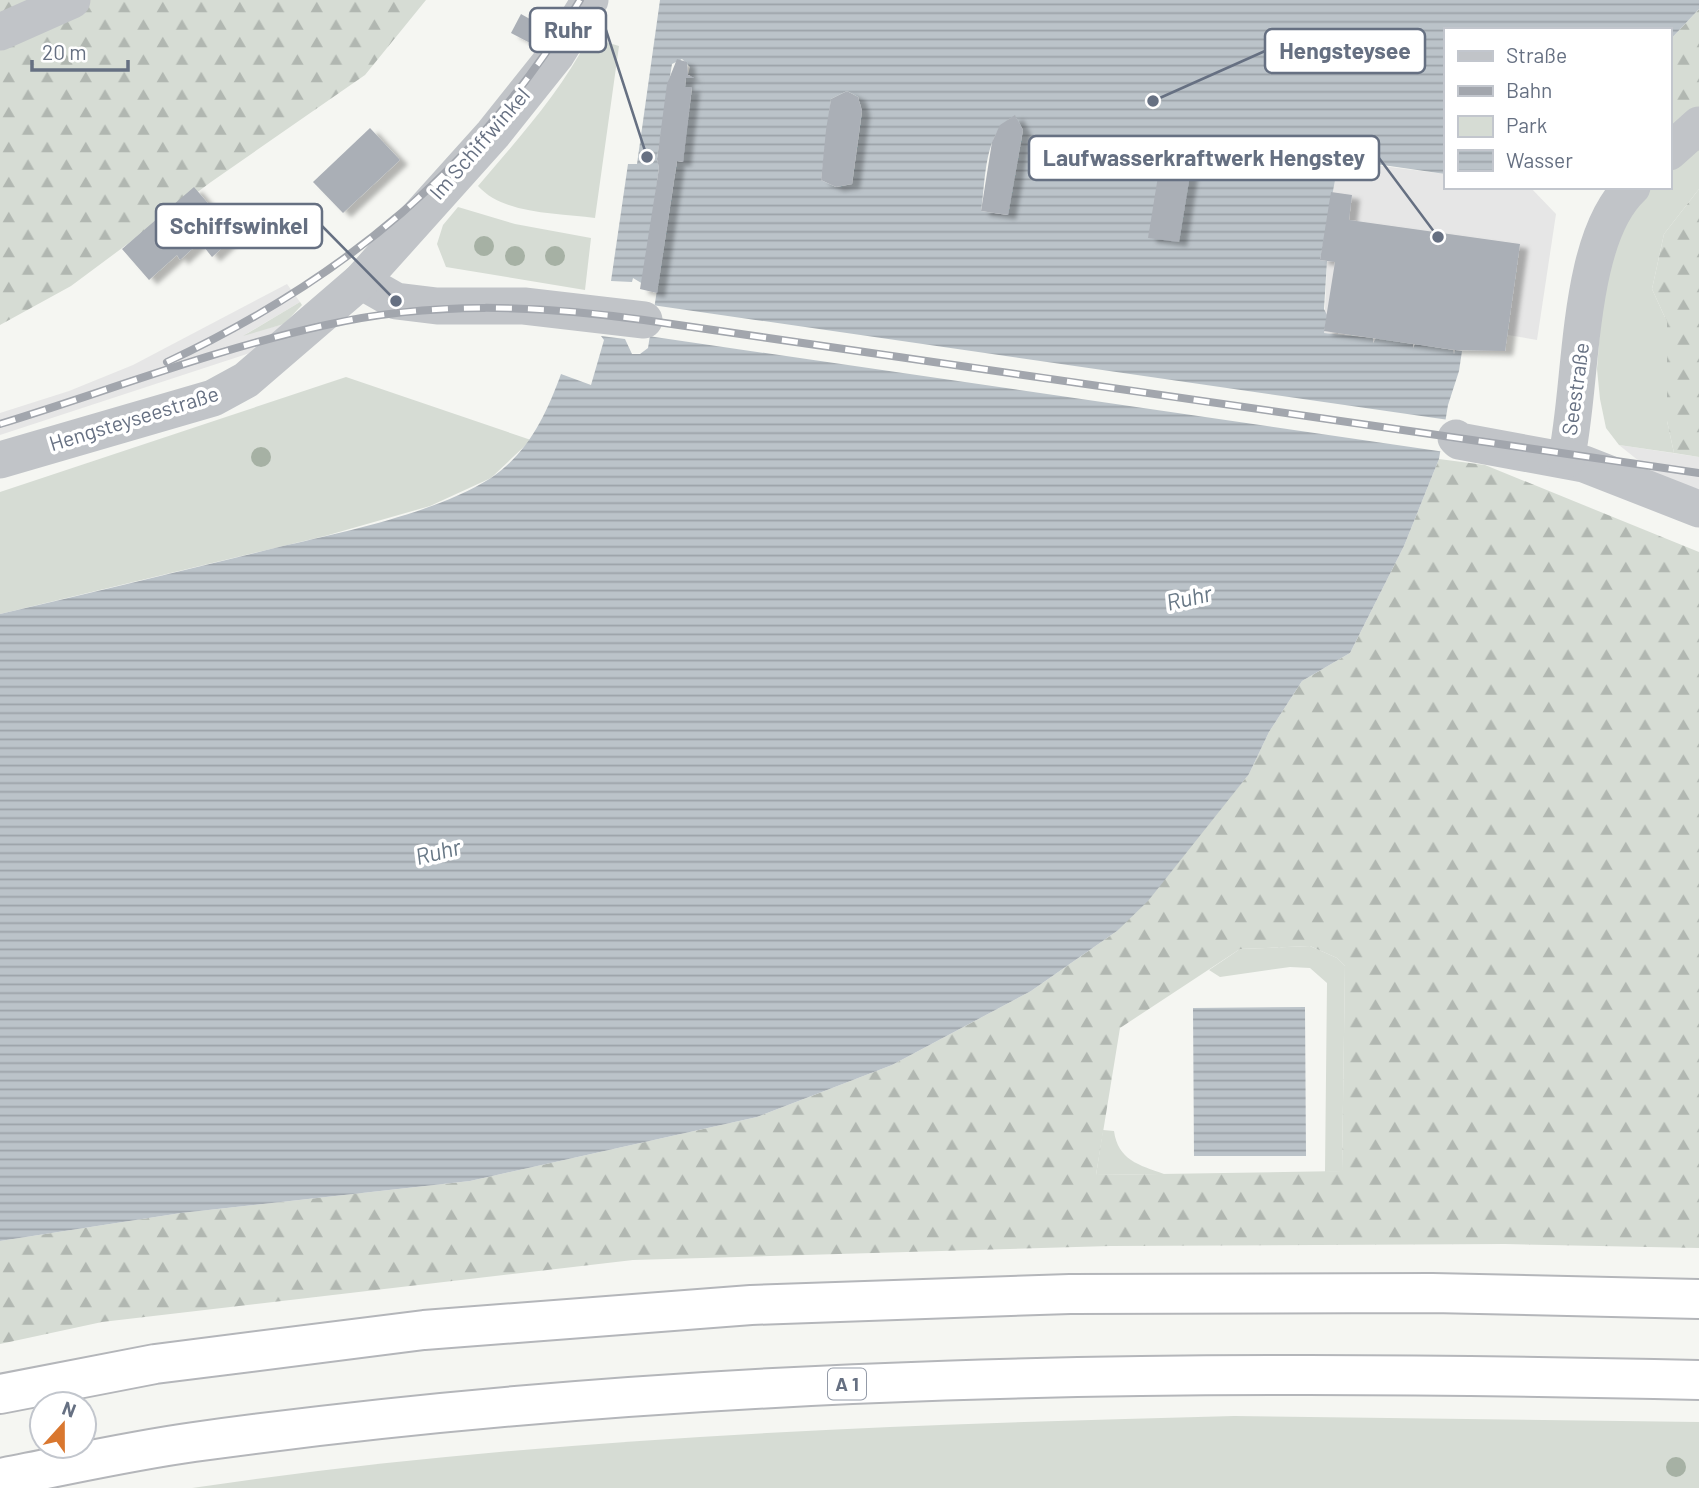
<svg xmlns="http://www.w3.org/2000/svg" width="1699" height="1488" font-family="Barlow,sans-serif">
<style>
.built{fill:#e6e6e6}
.green{fill:#d6dcd4}
.forest{fill:url(#forest-firs);fill-rule:evenodd}
.water{fill:url(#water-rules);fill-rule:evenodd}
.pier{fill:#f5f6f2}
.building{fill:#aaafb6;filter:url(#shadow)}
.lines{fill:none;stroke-linecap:round;stroke-linejoin:round}
.highway-casing{stroke:#b4b6ba;stroke-width:42}
.street{stroke:#c1c4c8;stroke-width:37}
.highway{stroke:#fff;stroke-width:38}
.rail-casing{stroke:#a2a6ad;stroke-width:8}
.rail{stroke:#fff;stroke-width:5;stroke-dasharray:16;stroke-linecap:butt}
.tree{fill:#a6b1a4}
.labels{text-anchor:middle;stroke-width:7;stroke-linejoin:round;paint-order:stroke}
.shield{fill:#fff;stroke:#949ba8;stroke-width:2}
.shield-label{font-size:19px;font-weight:bold;fill:#667082}
.street-label{font-size:21px;fill:#667082;stroke:#fff}
.water-label{font-size:23px;font-style:italic;fill:#677785;stroke:#fff}
.leader{fill:none;stroke:#667082;stroke-width:2.5}
.callout-dot{fill:#667082;stroke:#fff;stroke-width:2.5}
.callout{fill:#fff;stroke:#667082;stroke-width:2.5}
.callout-label{font-size:23px;text-anchor:middle;font-weight:bold;fill:#667082}
</style>
<defs>
<pattern id="forest-firs" width="22" height="20" patternUnits="userSpaceOnUse" patternTransform="scale(1.75)"><rect width="22" height="20" fill="#d6dcd4"/><path d="M5 1l3.5 6h-7zM16 11l3.5 6h-7z" fill="#b1b7b1"/></pattern>
<pattern id="water-rules" width="6" height="5" patternUnits="userSpaceOnUse" patternTransform="scale(1.75)"><rect width="6" height="5" fill="#bbc3c9"/><path d="M0 2.5h6" fill="none" stroke="#9ca3a9"/></pattern>
<filter id="shadow"><feDropShadow dx="8" dy="4.5" stdDeviation="2" flood-color="#0004"/></filter>
</defs>
<rect width="100%" height="100%" fill="#f5f6f2"/>
<g class="built">
<polygon points="1340,154 1356,156 1355,160 1382,166 1445,174 1445,187 1530,187 1556,214 1537,340 1508,335 1505,351 1455,350 1454,354 1452,350 1415,344 1413,348 1413,344 1376,338 1373,343 1373,338 1324,333 1327,262 1320,260"/>
<polygon points="287,284 300,302 246,334 284,324 256,351 0,435 0,413 69,391 133,365"/>
<polygon points="1619,445 1699,457 1699,489 1669,485"/>
</g>
<g class="green">
<path d="M589,37L619,46L595,218C558,213 504,215 478,186C518,139 560,93 589,37Z"/>
<polygon points="1695,146 1699,151 1699,189 1664,234 1652,289 1667,322 1667,421 1674,453 1619,445 1606,428 1600,399 1597,369 1600,329 1610,257 1618,226 1649,187 1669,187 1669,167"/>
<polygon points="458,207 515,224 591,238 585,290 446,267 437,244 443,225"/>
<polygon points="300,302 302,305 284,324 243,336"/>
<polygon points="346,377 531,440 491,478 430,506 325,536 0,614 0,492"/>
<polygon points="1310,946 1337,958 1345,966 1342,1171 1325,1172 1327,983 1310,968 1290,967 1220,977 1209,970 1240,949"/>
<path d="M1103,1130L1114,1131C1118,1160 1139,1165 1164,1174L1096,1175Z"/>
<path d="M1234,1416L1699,1422V1488H192C537,1437 886,1425 1234,1416Z"/>
</g>
<g class="forest">
<polygon points="0,0 426,0 365,75 211,182 71,286 0,325"/>
<polygon points="1699,9 1699,151 1686,137 1669,126 1669,41"/>
<polygon points="1699,189 1699,457 1674,453 1667,421 1667,322 1652,289 1664,234"/>
<path d="M1439,459L1485,465L1699,552V1248L1505,1244L1110,1246L633,1260L102,1322L0,1344V1241L181,1213L470,1181L757,1117L892,1065L1031,991L1117,931L1249,774L1269,732L1302,681L1350,653L1404,546ZM1310,946L1337,958L1345,966L1342,1171L1096,1175L1120,1028L1240,949Z"/>
</g>
<g class="water">
<path d="M660,0H1699V9L1669,41V30H1445V174L1355,161L1356,156L1340,154L1320,260L1327,261L1324,309L1327,315L1324,333L1373,338V343L1376,338L1413,344V348L1415,344L1453,350L1454,354L1455,350L1462,351L1459,371L1448,405L1439,459L1404,546L1350,653L1302,681L1269,732L1249,774L1148,901L1117,931L1031,991L892,1065L757,1117L470,1181L181,1213L0,1241V614C93,592 186,570 279,547C343,532 436,513 491,478C528,453 546,415 561,374L591,385L604,340L601,336L625,339L632,354H640L648,348L677,161L682,162L692,88L685,87L686,78L691,76L688,75L690,67L682,59L672,64L657,158L659,168L643,284L633,278L632,282L611,281L628,164H637ZM847,91L858,97L862,111L852,184L836,187L821,180L831,99ZM1015,116L1023,130L1007,215L981,211C986,181 983,130 1015,116ZM1182,141L1188,149L1164,160L1166,148Z"/>
<polygon points="1305,1007 1306,1156 1194,1156 1193,1008"/>
</g>
<polygon class="pier" points="652,305 1449,420 1445,452 648,336"/>
<g class="building">
<polygon points="521,14 544,27 534,45 511,33"/>
<polygon points="677,59 687,62 688,75 694,78 686,78 685,87 692,87 683,162 677,161 657,293 640,289 659,168 657,159 667,84"/>
<polygon points="847,91 858,97 862,111 852,184 836,187 821,180 826,130 831,99"/>
<polygon points="1015,115 1023,130 1008,215 981,211 992,142 1000,125"/>
<polygon points="370,128 400,160 343,213 313,182"/>
<polygon points="1182,141 1188,149 1194,150 1179,242 1148,238 1159,170 1166,148"/>
<polygon points="194,187 236,236 212,257 200,242 180,260 177,255 149,280 122,249"/>
<polygon points="1331,192 1352,195 1349,220 1520,244 1505,351 1455,350 1324,331 1335,262 1320,260"/>
</g>
<g class="lines">
<defs>
<g id="highway">
<polyline points="0,1394 155,1364 424,1330 751,1305 1070,1294 1432,1293 1699,1299"/>
<path d="M0,1478C64,1466 129,1451 194,1442C692,1373 1197,1368 1699,1380"/>
</g>
</defs>
<use href="#highway" class="highway-casing"/>
<g class="street">
<polyline points="0,32 72,0"/>
<polyline points="1669,152 1699,125"/>
<polyline points="361,281 396,301 437,306 524,306 644,320"/>
<polyline points="1456,438 1459,441 1584,464 1699,509"/>
<polyline points="0,460 213,398 246,380 361,281 493,134 556,55 590,0"/>
<path d="M1566,460C1583,385 1575,240 1632,187"/>
</g>
<use href="#highway" class="highway"/>
<defs>
<g id="rail">
<path d="M167,362C342,280 480,167 580,0"/>
<path d="M0,424C108,391 215,349 326,325C430,301 538,305 644,320L1699,473"/>
</g>
</defs>
<use href="#rail" class="rail-casing"/>
<use href="#rail" class="rail"/>
</g>
<g class="tree">
<circle cx="484" cy="246" r="10"/>
<circle cx="515" cy="256" r="10"/>
<circle cx="555" cy="256" r="10"/>
<circle cx="261" cy="457" r="10"/>
<circle cx="1676" cy="1467" r="10"/>
</g>
<g class="labels">
<rect class="shield" x="828" y="1368.5" width="38" height="31" rx="5"/>
<g class="shield-label">
<text x="847" y="1391">A 1</text>
</g>
<g class="street-label">
<text transform="translate(480 144) rotate(-49)" y="7">Im Schiffwinkel</text>
<text transform="translate(1576 389) rotate(-82)" y="7">Seestraße</text>
<text transform="translate(134 419) rotate(-17)" y="7">Hengsteyseestraße</text>
</g>
<g class="water-label">
<text transform="translate(1189 598) rotate(-13)" y="8">Ruhr</text>
<text transform="translate(438 852) rotate(-14)" y="8">Ruhr</text>
</g>
</g>
<path class="leader" d="M647 157L606 30M1153 101L1265 51M1438 237L1379 158M396 301L322 226"/>
<g class="callout-dot">
<circle cx="647" cy="157" r="7"/>
<circle cx="1153" cy="101" r="7"/>
<circle cx="1438" cy="237" r="7"/>
<circle cx="396" cy="301" r="7"/>
</g>
<g class="callout">
<rect x="530" y="8" width="76" height="44" rx="7"/>
<rect x="1265" y="29" width="160" height="44" rx="7"/>
<rect x="1029" y="136" width="350" height="44" rx="7"/>
<rect x="156" y="204" width="166" height="44" rx="7"/>
</g>
<g class="callout-label">
<text x="568" y="38">Ruhr</text>
<text x="1345" y="59">Hengsteysee</text>
<text x="1204" y="166">Laufwasserkraftwerk Hengstey</text>
<text x="239" y="234">Schiffswinkel</text>
</g>
<rect x="1444" y="28" width="228" height="161" fill="#ffffff" stroke="#c2c6cd" stroke-width="2"/>
<rect x="1458" y="51" width="35" height="10" fill="#c1c4c8" stroke="#c2c6cd" stroke-width="2"/>
<text x="1506" y="63" font-size="21" fill="#667082">Straße</text>
<rect x="1458" y="86" width="35" height="10" fill="#a2a6ad" stroke="#c2c6cd" stroke-width="2"/>
<text x="1506" y="98" font-size="21" fill="#667082">Bahn</text>
<rect x="1458" y="116" width="35" height="21" fill="#d6dcd4" stroke="#c2c6cd" stroke-width="2"/>
<text x="1506" y="133" font-size="21" fill="#667082">Park</text>
<rect x="1458" y="150" width="35" height="21" fill="url(#water-rules)" stroke="#c2c6cd" stroke-width="2"/>
<text x="1506" y="168" font-size="21" fill="#667082">Wasser</text>
<g transform="translate(63 1425) rotate(21)"><circle r="33" fill="#ffffff" stroke="#c2c6cd" stroke-width="2"/>
<path d="M0-5L12 26L0 18L-12 26Z" fill="#d9772f"/>
<text y="-10" font-size="19" font-weight="bold" text-anchor="middle" fill="#667082">N</text>
</g>
<path d="M32 60v10h96v-10" fill="none" stroke="#667082" stroke-width="3.5"/>
<text x="42" y="60" font-size="21" fill="#667082" stroke="#ffffff" stroke-width="5" paint-order="stroke">20 m</text>
</svg>
